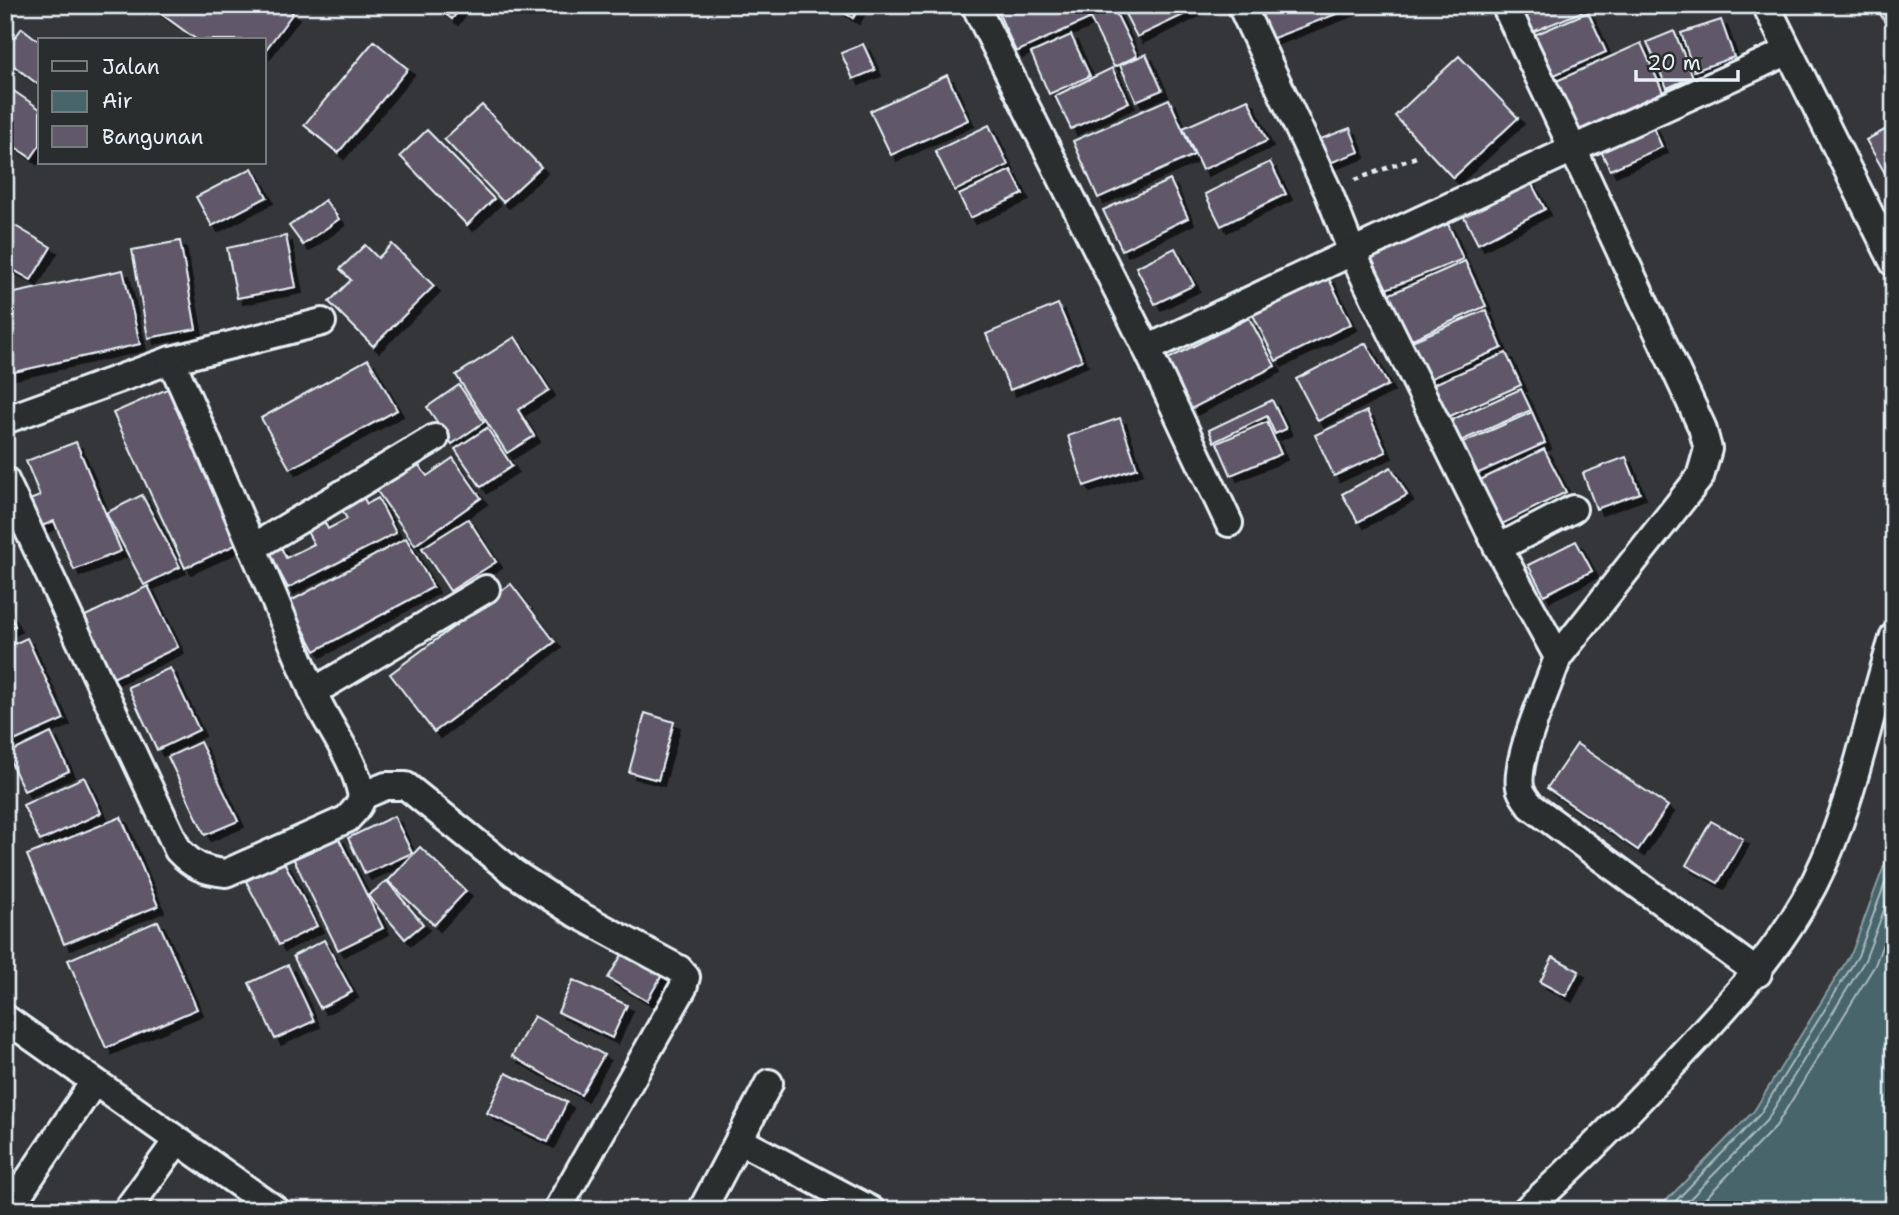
<svg xmlns="http://www.w3.org/2000/svg" width="1899" height="1215" font-family="'Shantell Sans',sans-serif">
<style>
.water{fill:#47656a;stroke:#879da3;stroke-width:2}
.lines{fill:none;stroke-linecap:round;stroke-linejoin:round}
.shore{stroke:#a8b9bf;stroke-width:2}
.building{fill:#615969;stroke:#e8f1f8;stroke-width:2;filter:url(#shadow)}
.minor-casing{stroke:#e8f1f8;stroke-width:32}
.path{stroke:#e8f1f8;stroke-width:4.5;stroke-dasharray:5 5;stroke-linecap:butt}
.minor{stroke:#2a2d2e;stroke-width:26}
</style>
<defs>
<filter id="shadow"><feDropShadow dx="6" dy="6" stdDeviation="0" flood-color="#0009"/></filter>
</defs>
<rect width="100%" height="100%" fill="#35363a"/>
<filter id="ink" filterUnits="userSpaceOnUse"><feTurbulence type="fractalNoise" baseFrequency=".0143" numOctaves="2"/><feDisplacementMap in="SourceGraphic" scale="14" xChannelSelector="R" yChannelSelector="G"/><feConvolveMatrix kernelMatrix="1 2 1 2 8 2 1 2 1" color-interpolation-filters="sRGB"/></filter>
<g filter="url(#ink)">
<polygon class="water" points="1894,839 1894,1210 1657,1210 1754,1111 1852,952"/>
<g class="lines">
<g class="shore">
<polyline points="1667,1210 1760,1114 1858,956 1894,859"/>
<polyline points="1679,1210 1767,1120 1865,960 1894,884"/>
<polyline points="1694,1210 1776,1126 1875,965 1894,914"/>
</g>
</g>
<g class="building">
<polygon points="149,5 283,5 293,13 264,52 264,40 197,40"/>
<polygon points="434,5 463,5 452,19"/>
<polygon points="832,5 861,5 853,18"/>
<polygon points="995,5 1083,5 1089,19 1016,52"/>
<polygon points="1144,5 1204,5 1137,37 1125,14"/>
<polygon points="1248,5 1351,5 1352,8 1263,42"/>
<polygon points="1513,5 1590,5 1591,8 1525,35"/>
<polygon points="1875,5 1894,5 1894,38"/>
<polygon points="1113,7 1137,56 1114,67 1090,18"/>
<polygon points="1588,12 1606,52 1543,80 1525,39"/>
<polygon points="1721,20 1734,57 1694,71 1681,33"/>
<polygon points="22,28 40,42 40,86 5,59 5,51"/>
<polygon points="1674,31 1693,77 1667,88 1647,42"/>
<polygon points="1071,35 1090,76 1049,94 1031,53"/>
<polygon points="374,41 408,69 338,153 304,125"/>
<polygon points="1641,43 1663,92 1575,132 1552,83"/>
<polygon points="863,44 875,70 853,79 841,53"/>
<polygon points="1146,54 1162,90 1136,101 1120,65"/>
<polygon points="1459,56 1518,118 1453,178 1395,116"/>
<polygon points="1112,68 1129,102 1071,129 1055,96"/>
<polygon points="947,75 968,120 891,155 870,111"/>
<polygon points="5,85 40,109 40,145 31,158 5,140"/>
<polygon points="1169,99 1194,155 1098,198 1073,141"/>
<polygon points="1248,99 1267,141 1202,170 1183,128"/>
<polygon points="482,105 541,167 503,202 444,139"/>
<polygon points="989,125 1008,165 955,191 935,151"/>
<polygon points="1652,125 1662,147 1610,170 1599,147"/>
<polygon points="1894,125 1894,179 1890,182 1866,140"/>
<polygon points="1350,128 1359,152 1324,165 1315,141"/>
<polygon points="427,130 494,199 467,225 400,156"/>
<polygon points="1270,162 1286,194 1221,226 1205,194"/>
<polygon points="252,168 267,197 212,226 196,197"/>
<polygon points="1011,170 1023,194 970,218 959,195"/>
<polygon points="1529,179 1545,209 1478,244 1462,213"/>
<polygon points="1170,180 1188,218 1122,250 1103,210"/>
<polygon points="325,200 339,219 303,245 289,226"/>
<polygon points="5,220 51,247 31,280 5,265"/>
<polygon points="1448,224 1463,259 1376,293 1362,258"/>
<polygon points="286,236 296,287 237,298 227,248"/>
<polygon points="180,241 196,329 148,338 132,250"/>
<polygon points="392,244 434,286 373,346 329,302 351,280 340,269 365,245 378,258"/>
<polygon points="1175,248 1194,285 1155,304 1136,267"/>
<polygon points="1465,261 1486,306 1401,344 1381,298"/>
<polygon points="123,270 140,344 5,374 5,295"/>
<polygon points="1328,277 1351,324 1276,361 1252,313"/>
<polygon points="1058,304 1082,360 1010,390 986,334"/>
<polygon points="1486,310 1502,348 1424,381 1407,343"/>
<polygon points="1249,318 1275,366 1187,411 1162,362"/>
<polygon points="515,337 549,390 518,410 534,436 507,453 456,375"/>
<polygon points="1366,343 1388,385 1318,421 1296,379"/>
<polygon points="1506,353 1521,385 1441,420 1427,387"/>
<polygon points="368,359 397,410 290,469 261,418"/>
<polygon points="176,385 248,539 185,568 113,413"/>
<polygon points="459,385 484,422 452,444 427,407"/>
<polygon points="1521,389 1531,410 1456,443 1447,422"/>
<polygon points="1272,400 1286,429 1275,434 1267,416 1214,442 1209,430"/>
<polygon points="1367,411 1386,452 1334,476 1315,435"/>
<polygon points="1532,412 1545,443 1472,476 1458,445"/>
<polygon points="1120,418 1137,468 1084,486 1068,436"/>
<polygon points="1267,422 1281,454 1231,475 1217,443"/>
<polygon points="487,428 512,466 481,487 455,449"/>
<polygon points="76,442 121,551 74,570 54,521 37,528 27,501 40,496 26,461"/>
<polygon points="1544,449 1566,492 1492,529 1470,485"/>
<polygon points="1626,457 1640,493 1596,509 1583,473"/>
<polygon points="453,458 481,498 415,545 377,491 417,463 427,476"/>
<polygon points="1391,467 1407,495 1358,522 1342,494"/>
<polygon points="142,495 180,567 144,585 106,513"/>
<polygon points="362,495 367,504 378,498 396,533 288,588 268,551 280,545 286,558 314,544 305,528 323,519 328,529 347,519 340,506"/>
<polygon points="468,519 496,562 450,591 422,548"/>
<polygon points="406,538 433,587 315,651 289,602"/>
<polygon points="1576,541 1592,571 1544,595 1528,565"/>
<polygon points="511,584 555,642 434,732 390,674"/>
<polygon points="148,586 178,647 111,679 81,618"/>
<polygon points="5,604 15,626 5,631"/>
<polygon points="27,638 64,719 5,745 5,648"/>
<polygon points="170,668 199,730 157,750 128,687"/>
<polygon points="645,713 674,722 658,780 629,772"/>
<polygon points="51,733 69,771 24,791 7,754"/>
<polygon points="200,742 238,821 205,835 168,757"/>
<polygon points="1577,744 1668,806 1638,850 1547,788"/>
<polygon points="84,777 101,813 40,841 23,805"/>
<polygon points="394,816 412,853 365,874 348,838"/>
<polygon points="121,817 158,906 64,944 27,855"/>
<polygon points="1711,821 1743,839 1718,883 1686,865"/>
<polygon points="338,837 383,928 338,950 293,858"/>
<polygon points="420,847 466,891 434,925 388,881"/>
<polygon points="284,862 317,926 279,945 246,881"/>
<polygon points="387,881 423,924 405,939 368,896"/>
<polygon points="158,921 197,1009 106,1048 68,960"/>
<polygon points="324,940 352,992 320,1008 293,956"/>
<polygon points="623,953 662,975 647,1001 608,978"/>
<polygon points="1553,957 1579,971 1566,996 1540,982"/>
<polygon points="288,965 314,1021 275,1039 249,983"/>
<polygon points="573,980 627,1005 612,1038 558,1012"/>
<polygon points="534,1016 604,1055 581,1095 512,1056"/>
<polygon points="506,1073 567,1102 548,1142 487,1113"/>
</g>
<g class="lines">
<defs>
<g id="minor">
<polyline points="975,5 1147,349 1229,523"/>
<polyline points="1241,5 1328,191 1352,252 1573,149 1505,5"/>
<polyline points="1766,5 1894,263"/>
<path d="M1147,349L1352,252L1498,548L1558,657C1548,687 1515,758 1520,787C1521,794 1527,800 1531,806L1758,973"/>
<polyline points="5,420 171,360 322,322"/>
<path d="M5,480L178,850C193,866 204,871 226,873L347,819C354,811 364,803 361,792C353,756 327,725 313,692C267,580 220,470 171,360"/>
<polyline points="254,547 435,438"/>
<polyline points="1498,548 1573,509"/>
<polyline points="1558,657 1700,477 1708,449 1702,427 1573,149 1787,52"/>
<polyline points="313,692 486,589"/>
<polyline points="362,796 386,786 406,786 514,873 575,913 679,969 686,977 683,988 557,1210"/>
<polyline points="5,1018 276,1210"/>
<polyline points="739,1140 871,1210"/>
<polyline points="8,1210 94,1082"/>
<polyline points="127,1210 177,1141"/>
<polyline points="702,1210 769,1083"/>
<path d="M1526,1210C1579,1163 1629,1111 1677,1060C1734,999 1792,938 1825,860C1856,788 1870,710 1894,636"/>
</g>
</defs>
<use href="#minor" class="minor-casing"/>
<polyline class="path" points="1355,180 1416,157"/>
<use href="#minor" class="minor"/>
</g>
</g>
<rect width="1899" height="1215" fill="none" stroke="#2a2d2e" stroke-width="28"/>
<rect x="14" y="14" width="1871" height="1187" fill="none" stroke="#e8f1f8" stroke-width="2.5" filter="url(#ink)"/>
<rect x="38" y="38" width="228" height="126" fill="#2a2d2e" stroke="#767b7f" stroke-width="2"/>
<rect x="52" y="61" width="35" height="10" fill="#2a2d2e" stroke="#767b7f" stroke-width="2"/>
<text x="102" y="74" font-size="21" fill="#e8f1f8">Jalan</text>
<rect x="52" y="91" width="35" height="21" fill="#47656a" stroke="#767b7f" stroke-width="2"/>
<text x="102" y="108" font-size="21" fill="#e8f1f8">Air</text>
<rect x="52" y="126" width="35" height="21" fill="#615969" stroke="#767b7f" stroke-width="2"/>
<text x="102" y="144" font-size="21" fill="#e8f1f8">Bangunan</text>
<path d="M1636 70v10h102v-10" fill="none" stroke="#e8f1f8" stroke-width="3.5"/>
<text x="1647" y="70" font-size="21" fill="#e8f1f8" stroke="#2a2d2e" stroke-width="5" paint-order="stroke">20 m</text>
</svg>
